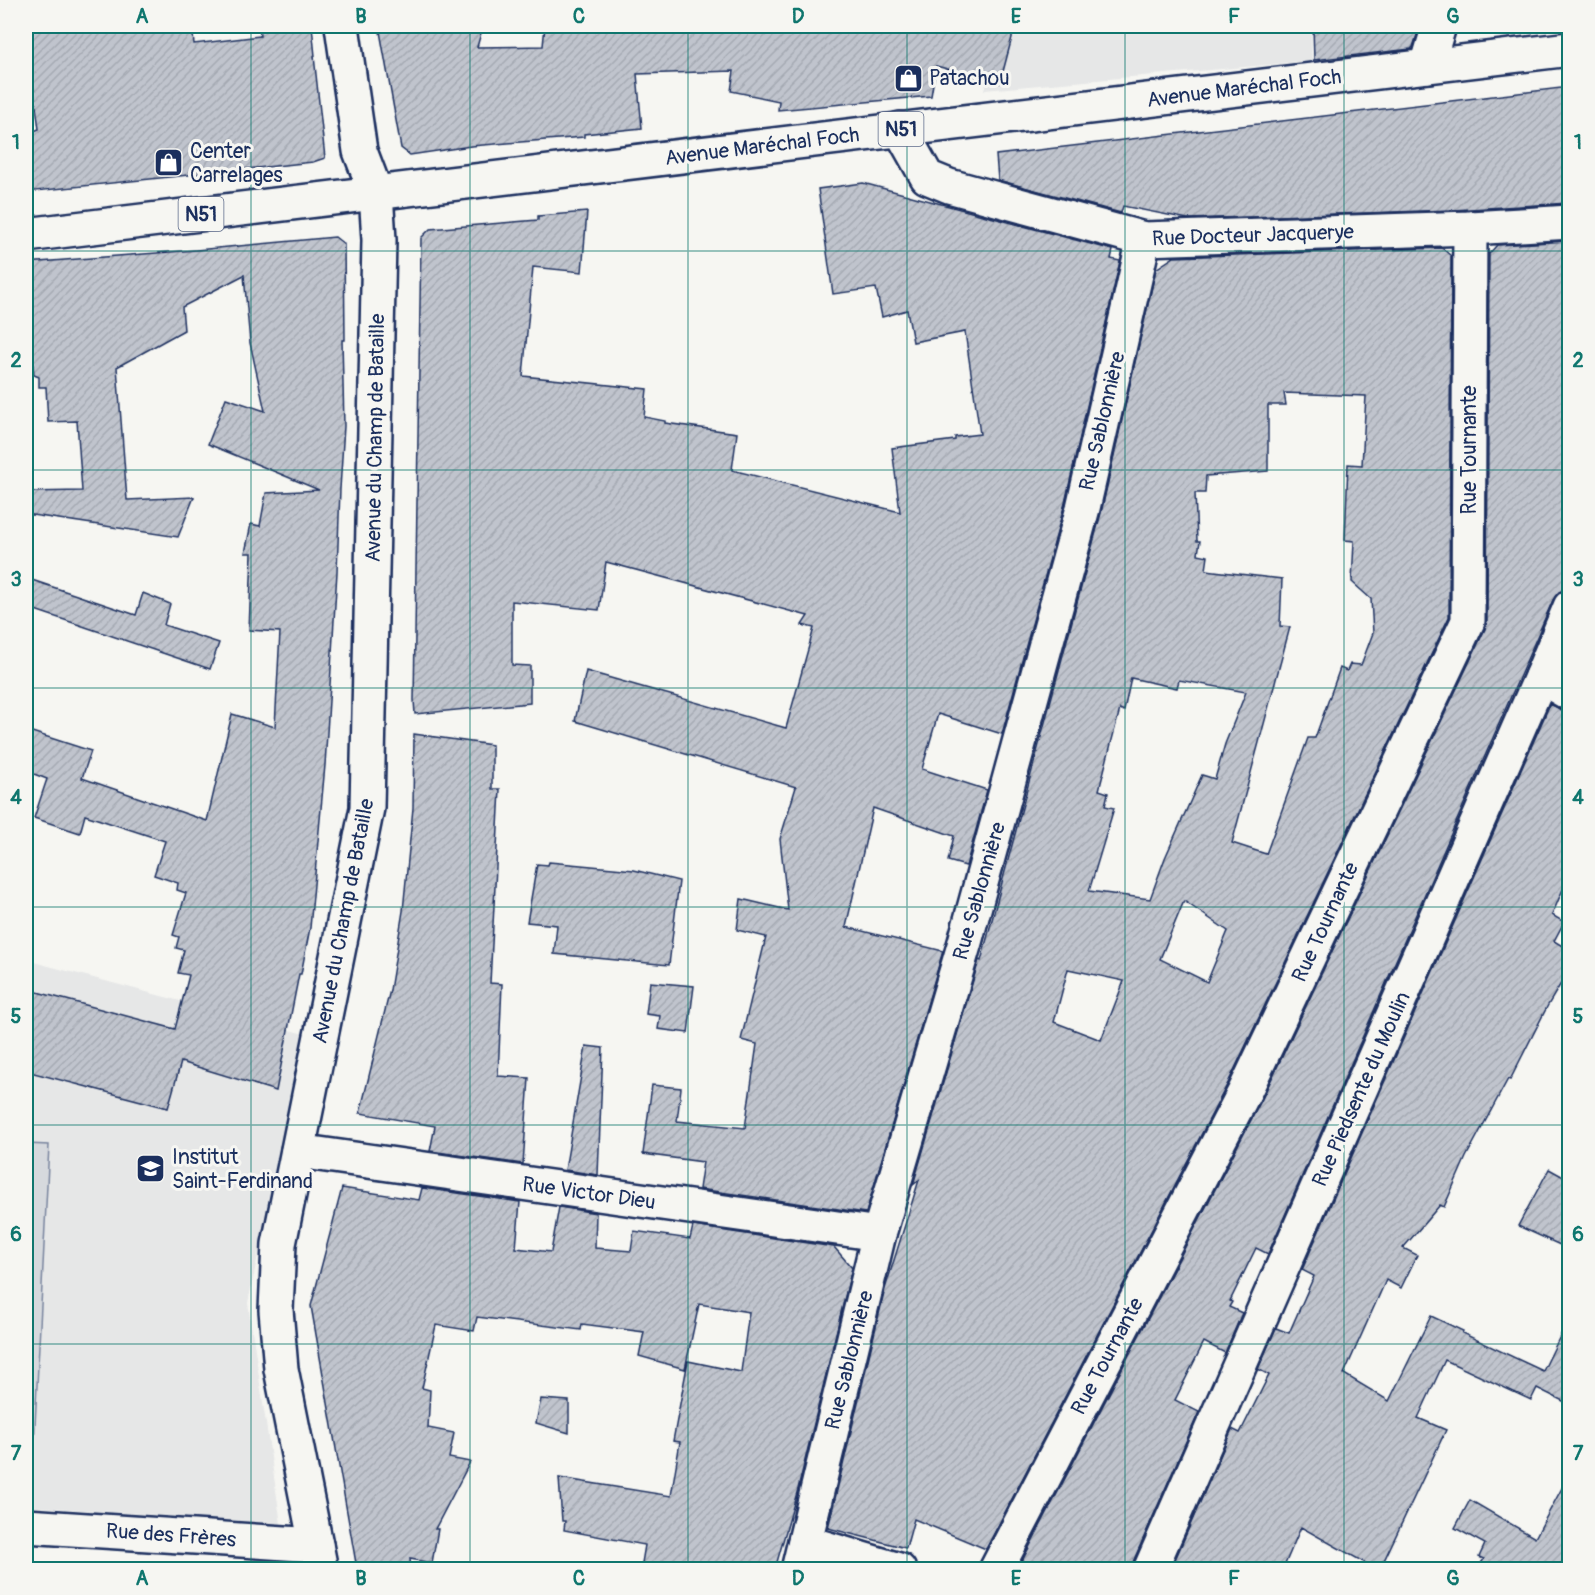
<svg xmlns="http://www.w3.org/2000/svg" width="1595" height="1595" font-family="Pangolin,sans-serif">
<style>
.built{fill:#e6e7e7}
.green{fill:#d6d9dd;stroke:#78849e;stroke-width:1.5}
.building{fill:url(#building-hatch);stroke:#1b2f5e;stroke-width:1.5;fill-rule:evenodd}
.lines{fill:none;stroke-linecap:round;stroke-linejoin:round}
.minor-casing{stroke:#1b2f5e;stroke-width:38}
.tertiary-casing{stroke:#1b2f5e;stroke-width:38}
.primary-casing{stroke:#1b2f5e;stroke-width:38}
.minor{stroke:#f6f6f2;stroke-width:33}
.tertiary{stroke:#f6f6f2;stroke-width:33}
.primary{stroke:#f6f6f2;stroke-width:33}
.grid{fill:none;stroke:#0f766e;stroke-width:1.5;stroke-opacity:0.55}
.labels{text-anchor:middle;stroke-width:6;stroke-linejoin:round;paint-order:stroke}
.shield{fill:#f6f6f2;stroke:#5d6b8a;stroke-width:1.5}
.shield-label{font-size:20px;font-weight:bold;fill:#1b2f5e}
.poi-label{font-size:21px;fill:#1b2f5e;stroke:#f6f6f2;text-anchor:start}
.street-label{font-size:21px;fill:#1b2f5e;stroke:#f6f6f2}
.neatline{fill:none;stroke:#0f766e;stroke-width:2}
.grid-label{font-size:20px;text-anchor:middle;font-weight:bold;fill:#0f766e}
</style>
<defs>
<pattern id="building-hatch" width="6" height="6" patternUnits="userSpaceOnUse" patternTransform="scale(1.5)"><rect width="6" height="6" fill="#c0c4cd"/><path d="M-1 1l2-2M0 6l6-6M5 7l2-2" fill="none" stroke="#a4a9b2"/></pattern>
</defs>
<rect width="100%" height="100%" fill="#f6f6f2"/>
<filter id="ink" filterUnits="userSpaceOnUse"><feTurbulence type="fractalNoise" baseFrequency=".0167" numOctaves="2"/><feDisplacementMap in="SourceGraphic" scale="12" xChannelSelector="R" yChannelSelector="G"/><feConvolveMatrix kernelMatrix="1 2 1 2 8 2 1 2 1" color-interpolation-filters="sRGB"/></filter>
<g filter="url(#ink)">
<g class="built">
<polygon points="999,26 1311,26 1312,61 984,90"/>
<polygon points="26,960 304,1034 248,1303 281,1524 26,1506"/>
</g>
<polygon class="green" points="26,1144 49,1145 34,1446 26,1445"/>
<g class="building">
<polygon points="26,26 192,26 194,44 260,36 259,26 312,26 315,56 314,56 325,158 313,162 26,192 26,134 39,129 32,77 26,78"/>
<polygon points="379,26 483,26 477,47 543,46 545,26 1015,26 1000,83 936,66 931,96 778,110 779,101 731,91 734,71 637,74 642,128 584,134 584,137 471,146 410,155 401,148"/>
<polygon points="1313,26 1420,26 1413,47 1411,49 1314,60"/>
<polygon points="1569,87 1569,203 1453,210 1188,219 1123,206 1121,213 998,180 996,155"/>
<polygon points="863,183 1113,250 1111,259 1120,261 1065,503 1002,734 938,714 922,769 987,790 966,866 948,861 954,836 873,808 846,927 943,951 866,1213 699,1189 703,1162 643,1154 652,1085 681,1088 677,1121 745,1128 757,1044 741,1040 766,937 737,930 741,899 788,910 780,839 796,787 575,721 586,671 786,728 814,628 802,625 808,616 606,562 599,610 512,601 512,665 530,666 530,703 415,714 414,700 421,238 430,229 538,220 538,216 587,212 582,272 533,267 523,376 647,389 644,417 665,421 665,423 737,433 732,470 900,512 892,448 955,440 955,437 980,434 965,332 913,342 907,310 882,317 876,288 833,294 818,189"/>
<polygon points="335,237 344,244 345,340 342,340 344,426 340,489 337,572 325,765 310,928 301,974 299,974 276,1091 181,1062 168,1108 26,1071 26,989 175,1029 189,975 178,973 184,950 176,948 179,937 173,935 186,893 177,890 178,883 154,875 165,841 85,815 80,833 34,818 47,779 26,771 26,730 91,751 82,778 207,821 232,714 275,727 280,632 249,630 252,553 245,553 251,524 260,526 266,493 319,490 208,444 226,398 265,411 250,343 244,275 182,307 184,330 117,367 127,500 194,497 178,537 26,514 26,492 82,491 77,421 48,422 46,387 39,387 39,377 34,375 29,327 27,327 26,263 196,250"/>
<polygon points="1569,241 1569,589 1559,592 1553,600 1268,1254 1256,1248 1230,1301 1232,1302 1229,1307 1242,1313 1225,1353 1204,1342 1175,1400 1199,1412 1133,1562 1132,1569 1030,1569 1020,1565 1262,1099 1485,629 1487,621 1489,254 1497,245"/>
<path d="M1442,248L1451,256L1449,617L1228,1083L986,1549L914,1519L906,1548L828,1528L885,1289L919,1180L913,1185L979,960L981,961L1101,513L1156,269L1174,257ZM1284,393L1366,396L1362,465L1348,464L1345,540L1354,541L1352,582L1371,599L1373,633L1361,665L1350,664L1347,671L1340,668L1315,738H1308L1266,854L1232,843L1290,627L1280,626L1282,579L1206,570L1208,556L1198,554L1200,541H1197L1195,493H1205L1206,476L1268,471V405H1286ZM1131,678L1177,688L1179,680L1246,692L1225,744L1215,779L1202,775L1165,858L1150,899L1089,891L1114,808L1105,806L1108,793L1099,790L1120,709L1124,711ZM1184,901L1228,931L1207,982L1160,959ZM1068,969L1124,981L1101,1040L1054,1022Z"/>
<polygon points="26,578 136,615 143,593 170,604 164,625 219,643 210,669 26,607"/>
<polygon points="1550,704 1569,713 1569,875 1552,915 1564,922 1554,941 1569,950 1569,970 1548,1005 1510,1080 1508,1079 1466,1157 1444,1207 1440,1205 1403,1248 1417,1255 1401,1288 1386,1280 1344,1374 1389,1401 1431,1316 1463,1331 1462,1333 1543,1371 1569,1318 1569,1404 1537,1388 1531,1400 1445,1360 1418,1418 1446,1430 1380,1569 1376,1569 1301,1527 1283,1569 1171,1569 1232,1429 1240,1433 1269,1375 1258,1369 1276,1328 1289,1333 1314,1276 1302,1270"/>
<polygon points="414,734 492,745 492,789 500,789 490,983 502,984 498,1076 529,1078 523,1164 430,1151 435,1126 360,1113 390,990 403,911 413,808"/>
<polygon points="549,862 634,870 679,881 669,965 554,954 557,925 527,922 537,864 548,865"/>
<polygon points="650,982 694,986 688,1033 658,1029 660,1016 646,1014"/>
<polygon points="586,1046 603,1048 598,1175 565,1170"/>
<polygon points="1549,1169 1569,1180 1569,1249 1518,1226"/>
<polygon points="342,1188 419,1200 422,1188 520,1202 516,1248 551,1252 559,1207 596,1213 595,1248 631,1251 634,1231 690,1239 693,1226 834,1247 852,1268 798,1489 775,1569 641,1569 645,1545 564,1530 565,1521 562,1521 559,1478 671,1496 680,1442 673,1441 688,1361 741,1372 749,1312 699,1304 685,1369 639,1356 644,1332 582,1324 581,1330 477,1317 474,1331 436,1325 422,1388 430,1390 428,1428 454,1433 449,1458 470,1462 435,1529 438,1529 432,1563 410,1559 411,1569 357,1569 311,1306"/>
<polygon points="541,1399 569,1401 569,1433 536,1423"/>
<polygon points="1569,1475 1569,1569 1477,1569 1484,1559 1479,1557 1485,1544 1455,1528 1470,1500 1535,1538"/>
</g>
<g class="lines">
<defs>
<g id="minor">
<polyline points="342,26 360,151 376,193"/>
<polyline points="1427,66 1439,26"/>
<polyline points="900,129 927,177 949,186 1144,239 1470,228 1570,222"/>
<polyline points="1541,677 1570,694"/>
<polyline points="298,1151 879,1234"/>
<polyline points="26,1526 316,1545"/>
<polyline points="805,1542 899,1570"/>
<polyline points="798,1570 879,1234 965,942 1083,508 1144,239"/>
<polyline points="996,1570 1245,1091 1468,621 1470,228"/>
<polyline points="1150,1570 1541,677 1570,607"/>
</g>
<polyline id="tertiary" points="321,1570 281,1369 276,1310 279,1244 367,808 379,240 376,193"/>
<polyline id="primary" points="26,235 1570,49"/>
</defs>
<use href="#minor" class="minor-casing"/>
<use href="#tertiary" class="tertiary-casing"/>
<use href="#primary" class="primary-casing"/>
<use href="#minor" class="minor"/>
<use href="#tertiary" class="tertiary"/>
<use href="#primary" class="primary"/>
</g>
</g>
<path class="grid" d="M251,26V1570M470,26V1570M688,26V1570M907,26V1570M1125,26V1570M1344,26V1570M26,251H1570M26,470H1570M26,688H1570M26,907H1570M26,1125H1570M26,1344H1570"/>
<defs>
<symbol id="shop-square" viewBox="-11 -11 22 22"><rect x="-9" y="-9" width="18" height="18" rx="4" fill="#1b2f5e" stroke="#f6f6f2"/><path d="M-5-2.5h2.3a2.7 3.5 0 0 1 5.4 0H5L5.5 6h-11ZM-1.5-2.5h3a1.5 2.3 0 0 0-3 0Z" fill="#fff"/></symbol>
<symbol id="school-square" viewBox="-11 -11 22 22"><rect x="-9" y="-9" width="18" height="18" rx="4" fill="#1b2f5e" stroke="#f6f6f2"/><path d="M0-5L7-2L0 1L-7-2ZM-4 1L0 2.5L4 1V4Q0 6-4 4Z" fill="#fff"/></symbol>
</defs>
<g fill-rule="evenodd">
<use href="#shop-square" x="892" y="62" width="33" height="33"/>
<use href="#shop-square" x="152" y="146" width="33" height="33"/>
<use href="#school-square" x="134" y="1152" width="33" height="33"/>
</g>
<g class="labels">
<g class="shield">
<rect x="878.5" y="112" width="45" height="34" rx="4.5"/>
<rect x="178.5" y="197" width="45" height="34" rx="4.5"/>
</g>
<g class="shield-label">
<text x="901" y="136">N51</text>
<text x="201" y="221">N51</text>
</g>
<g class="poi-label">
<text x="929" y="85">Patachou</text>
<text x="190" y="158">Center<tspan x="190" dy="24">Carrelages</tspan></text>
<text x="172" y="1164">Institut<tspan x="172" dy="24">Saint-Ferdinand</tspan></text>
</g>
<g class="street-label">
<text transform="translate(1244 88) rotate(-7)" y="7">Avenue Maréchal Foch</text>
<text transform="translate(762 146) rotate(-7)" y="7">Avenue Maréchal Foch</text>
<text transform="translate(1253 235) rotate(-2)" y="7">Rue Docteur Jacquerye</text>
<text transform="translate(1102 421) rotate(-77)" y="7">Rue Sablonnière</text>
<text transform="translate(375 438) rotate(-89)" y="7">Avenue du Champ de Bataille</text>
<text transform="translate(1469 450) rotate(-90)" y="7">Rue Tournante</text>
<text transform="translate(979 891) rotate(-74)" y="7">Rue Sablonnière</text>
<text transform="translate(343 921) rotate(-79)" y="7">Avenue du Champ de Bataille</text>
<text transform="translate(1325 922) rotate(-65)" y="7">Rue Tournante</text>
<text transform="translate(1361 1089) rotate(-66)" y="7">Rue Piedsente du Moulin</text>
<text transform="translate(589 1193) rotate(8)" y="7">Rue Victor Dieu</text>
<text transform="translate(1107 1356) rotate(-62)" y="7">Rue Tournante</text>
<text transform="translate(849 1360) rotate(-76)" y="7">Rue Sablonnière</text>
<text transform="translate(171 1535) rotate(4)" y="7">Rue des Frères</text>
</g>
</g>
<rect width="1595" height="1595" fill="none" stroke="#f6f6f2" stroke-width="66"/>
<rect x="33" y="33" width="1529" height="1529" class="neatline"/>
<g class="grid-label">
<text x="142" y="23">A</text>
<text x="361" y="23">B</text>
<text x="579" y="23">C</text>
<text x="798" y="23">D</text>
<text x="1016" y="23">E</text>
<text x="1234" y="23">F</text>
<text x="1453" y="23">G</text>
<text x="16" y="149">1</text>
<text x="1578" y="149">1</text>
<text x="16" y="367">2</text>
<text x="1578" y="367">2</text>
<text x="16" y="586">3</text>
<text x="1578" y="586">3</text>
<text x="16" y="804">4</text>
<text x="1578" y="804">4</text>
<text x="16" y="1023">5</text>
<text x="1578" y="1023">5</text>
<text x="16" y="1241">6</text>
<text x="1578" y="1241">6</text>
<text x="16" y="1460">7</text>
<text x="1578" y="1460">7</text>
<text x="142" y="1585">A</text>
<text x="361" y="1585">B</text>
<text x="579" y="1585">C</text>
<text x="798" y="1585">D</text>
<text x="1016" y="1585">E</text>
<text x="1234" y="1585">F</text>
<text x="1453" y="1585">G</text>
</g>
</svg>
